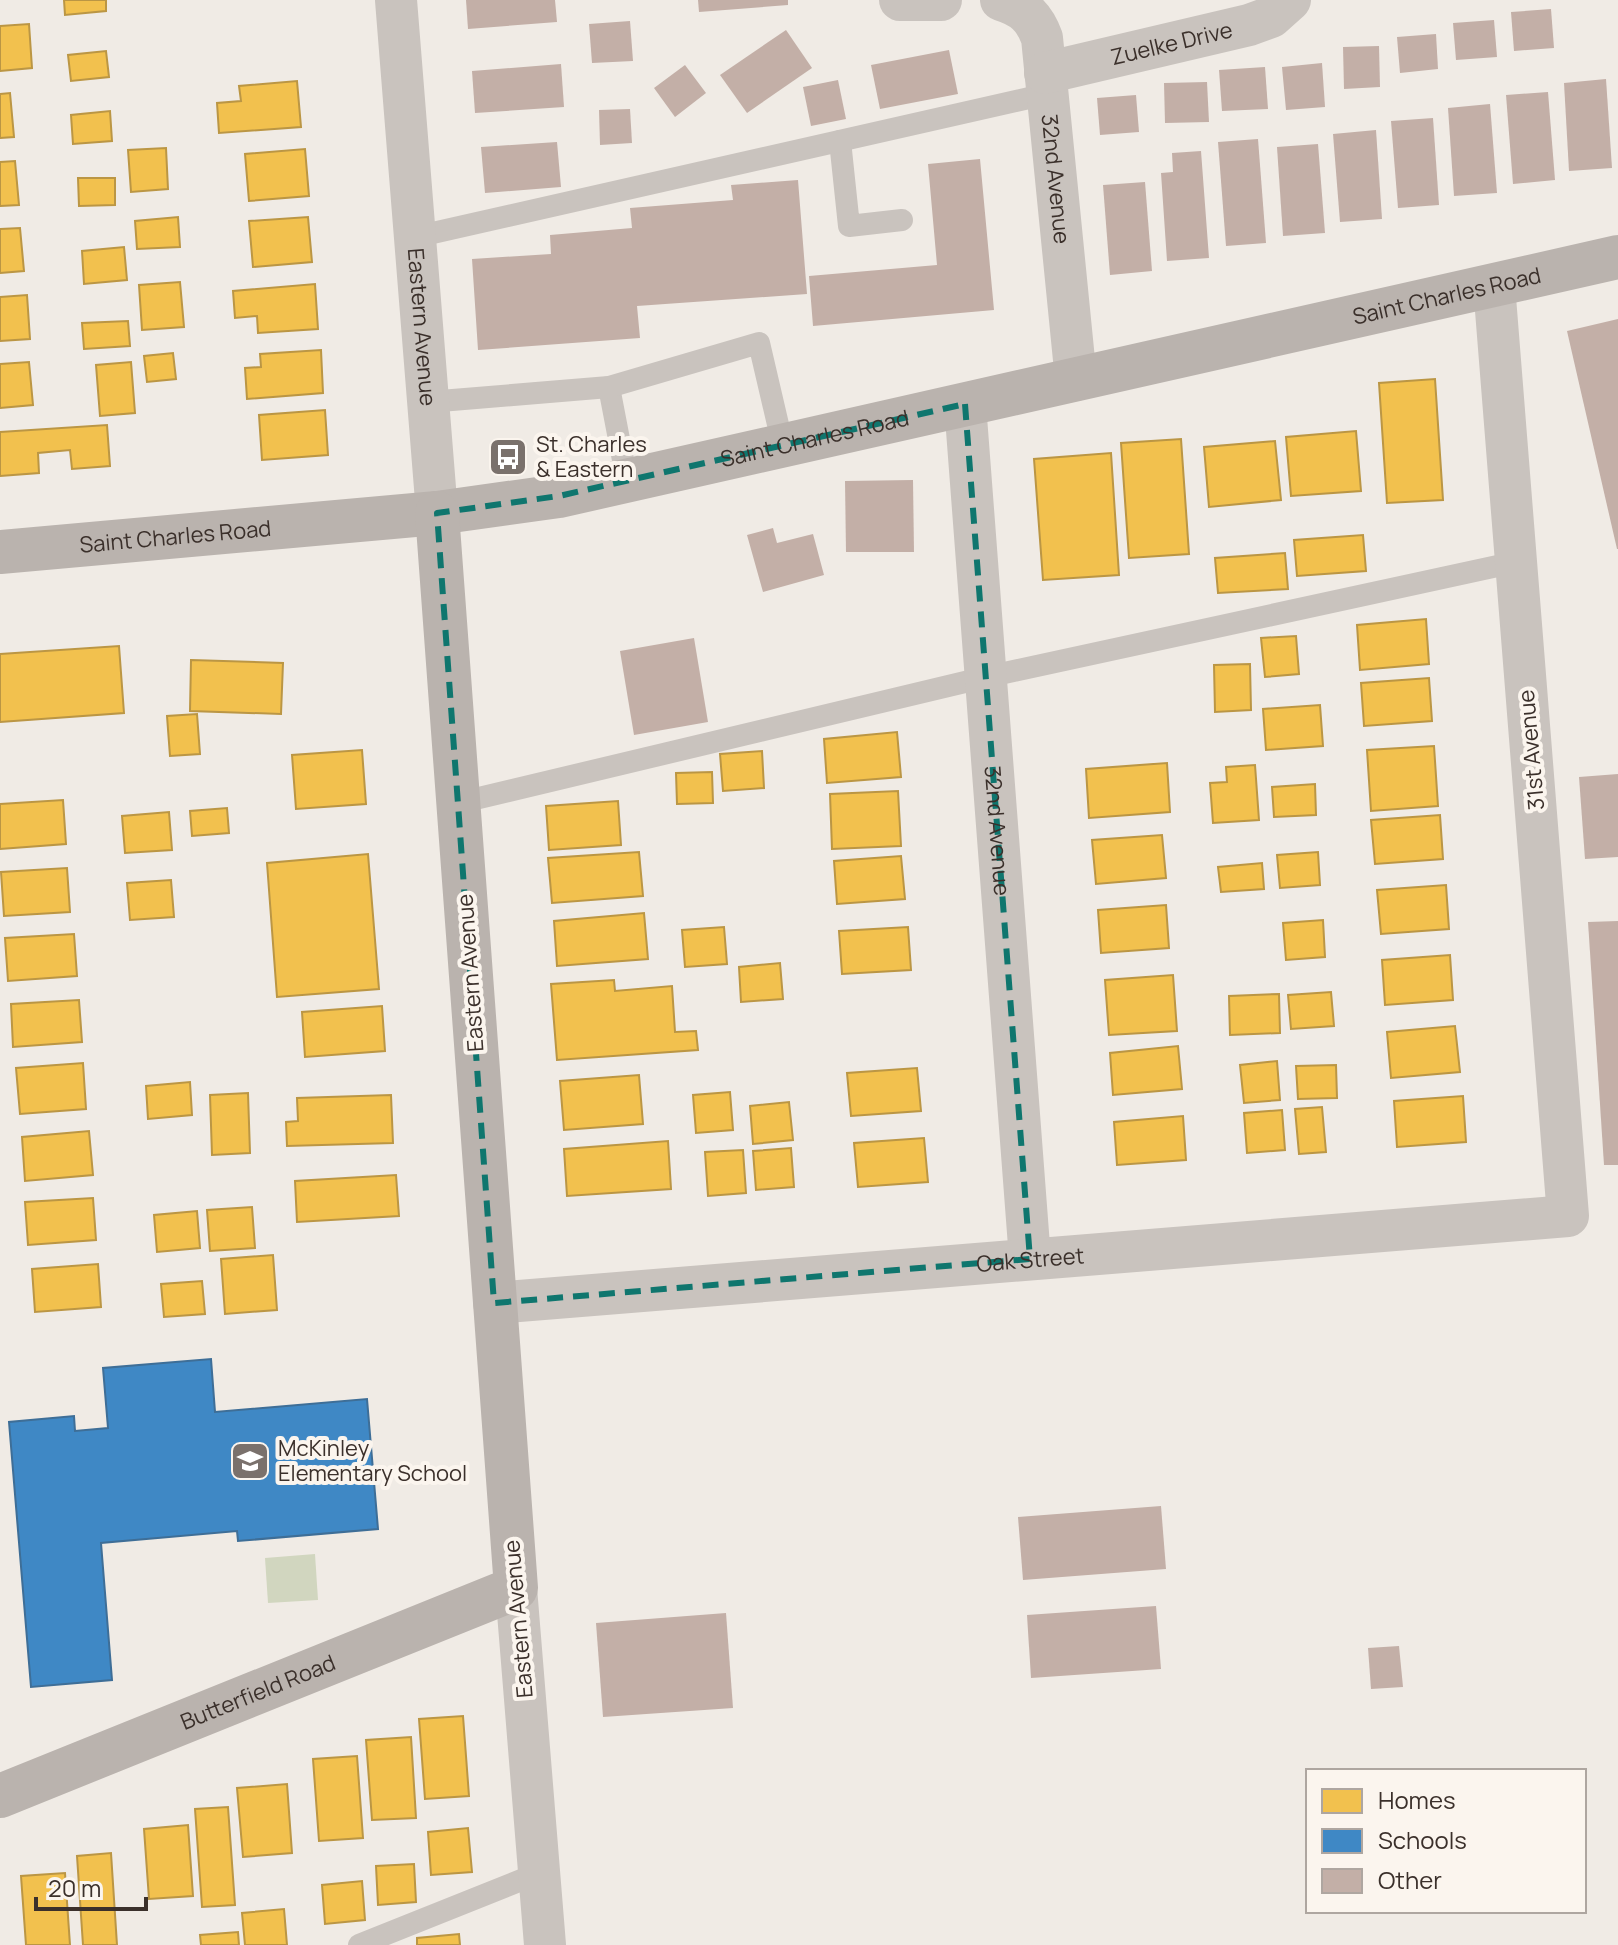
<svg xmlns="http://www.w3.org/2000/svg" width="1618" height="1945" font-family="Manrope,sans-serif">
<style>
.green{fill:#d1d6bf}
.homes{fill:#f2c14e;stroke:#bb9644;stroke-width:2}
.schools{fill:#3f88c5;stroke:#3e6e97;stroke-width:2}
.building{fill:#c3afa7}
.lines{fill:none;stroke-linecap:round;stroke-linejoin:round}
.lane{stroke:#c9c3be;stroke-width:22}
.street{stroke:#c9c3be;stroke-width:42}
.secondary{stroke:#bab3ae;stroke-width:44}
.marked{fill:none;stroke:#0f766e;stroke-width:6;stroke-dasharray:16 10;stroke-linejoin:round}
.labels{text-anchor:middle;stroke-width:8;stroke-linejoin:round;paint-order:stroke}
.street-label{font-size:22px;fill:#3b302b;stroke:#fbf5ee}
.poi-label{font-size:22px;fill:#3b302b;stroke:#fbf5ee;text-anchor:start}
</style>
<rect width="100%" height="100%" fill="#f0ebe5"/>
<polygon class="green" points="315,1554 318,1600 268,1603 265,1558"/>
<g class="homes">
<polygon points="64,0 106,0 106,11 65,15"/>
<polygon points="29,24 32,68 0,71 0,26"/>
<polygon points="106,51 109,77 71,81 68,55"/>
<polygon points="297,81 301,127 219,133 217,103 241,101 239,86"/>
<polygon points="10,93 14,137 0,138 0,94"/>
<polygon points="110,111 112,141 73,144 71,115"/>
<polygon points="166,148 168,189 131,192 128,150"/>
<polygon points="305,149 309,196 249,201 245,154"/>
<polygon points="15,161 19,205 0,206 0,162"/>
<polygon points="78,178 115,178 115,205 79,206"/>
<polygon points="178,217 180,247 137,249 135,221"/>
<polygon points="308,217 312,262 253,267 249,221"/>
<polygon points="20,228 24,271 0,273 0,229"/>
<polygon points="124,247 127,280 84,284 82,251"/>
<polygon points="180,282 184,327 142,330 139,285"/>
<polygon points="315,284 318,329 258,333 257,316 235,318 233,291"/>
<polygon points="27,295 30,339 0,341 0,297"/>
<polygon points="128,321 130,346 84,349 82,323"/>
<polygon points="321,350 323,393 247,399 245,368 261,367 260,354"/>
<polygon points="173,353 176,379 147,382 144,356"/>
<polygon points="29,362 33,405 0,408 0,364"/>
<polygon points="131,362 135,413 100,416 96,365"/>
<polygon points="1435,379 1443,500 1387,503 1379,383"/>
<polygon points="325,410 328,455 262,460 259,415"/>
<polygon points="107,425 110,466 72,469 70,450 38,453 39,473 0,476 0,432"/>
<polygon points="1356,431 1361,491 1291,496 1286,437"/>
<polygon points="1181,439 1189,554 1129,558 1121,443"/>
<polygon points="1275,441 1281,500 1209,507 1204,447"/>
<polygon points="1111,453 1119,575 1043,580 1034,459"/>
<polygon points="1363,535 1366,571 1297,576 1294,540"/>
<polygon points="1285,553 1288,589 1218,593 1215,558"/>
<polygon points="1426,619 1429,664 1360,670 1357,625"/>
<polygon points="1296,636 1299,674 1265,677 1261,638"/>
<polygon points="119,646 124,713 0,722 0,654"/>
<polygon points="191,660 283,663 281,714 190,711"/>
<polygon points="1250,664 1251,710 1215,712 1214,665"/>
<polygon points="1429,678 1432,721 1364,726 1361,683"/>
<polygon points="1320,705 1323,746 1266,750 1263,709"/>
<polygon points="197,714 200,754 170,756 167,716"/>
<polygon points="897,732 901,777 827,783 824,739"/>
<polygon points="1434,746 1438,806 1371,811 1367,750"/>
<polygon points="362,750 366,804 296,809 292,755"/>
<polygon points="762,751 764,788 723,791 720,754"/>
<polygon points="1167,763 1170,812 1089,818 1086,769"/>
<polygon points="1255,765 1259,820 1213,823 1210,783 1227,782 1226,767"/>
<polygon points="712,772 713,803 677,804 676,773"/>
<polygon points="1315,784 1316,815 1274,817 1272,787"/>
<polygon points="898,791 901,846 832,849 830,794"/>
<polygon points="63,800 66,844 0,849 0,804"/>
<polygon points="618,801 621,845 549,850 546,806"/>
<polygon points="227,808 229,833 192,836 190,811"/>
<polygon points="169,812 172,850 125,853 122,816"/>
<polygon points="1440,815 1443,859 1375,864 1371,820"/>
<polygon points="1162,835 1166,878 1096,884 1092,840"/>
<polygon points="639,852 643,896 552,903 548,858"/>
<polygon points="1318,852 1320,885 1280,888 1277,855"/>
<polygon points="368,854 379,989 277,997 267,863"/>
<polygon points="901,856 905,899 837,904 834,861"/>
<polygon points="1262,863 1264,889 1221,892 1218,867"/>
<polygon points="67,868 70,912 4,916 1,872"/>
<polygon points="171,880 174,917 130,920 127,883"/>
<polygon points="1446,885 1449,929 1381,934 1377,890"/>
<polygon points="1166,905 1169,948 1101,953 1098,910"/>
<polygon points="644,913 648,959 557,966 554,921"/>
<polygon points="1323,920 1325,957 1286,960 1283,923"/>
<polygon points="724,927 727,964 685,967 682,930"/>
<polygon points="908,927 911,970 842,974 839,931"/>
<polygon points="74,934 77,976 8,981 5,938"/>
<polygon points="1450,955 1453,1000 1385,1005 1382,960"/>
<polygon points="780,963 783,999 741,1002 739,967"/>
<polygon points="1173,975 1177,1031 1109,1035 1105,980"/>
<polygon points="614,980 615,991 672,986 675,1032 696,1031 698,1050 557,1060 551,984"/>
<polygon points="1331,992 1334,1026 1291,1029 1288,995"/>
<polygon points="1279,994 1280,1033 1230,1035 1229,996"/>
<polygon points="79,1000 82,1042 13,1047 11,1004"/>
<polygon points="382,1006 385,1051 305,1057 302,1012"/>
<polygon points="1455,1026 1460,1072 1391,1078 1387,1032"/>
<polygon points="1178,1046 1182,1089 1113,1095 1110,1053"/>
<polygon points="1277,1061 1280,1100 1244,1103 1240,1065"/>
<polygon points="83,1063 86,1109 20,1114 16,1068"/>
<polygon points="1336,1065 1337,1098 1298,1099 1296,1066"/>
<polygon points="917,1068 921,1111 851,1116 847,1073"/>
<polygon points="639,1075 643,1124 564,1130 560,1081"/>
<polygon points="190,1082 192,1115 148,1119 146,1086"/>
<polygon points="730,1092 733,1130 696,1133 693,1095"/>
<polygon points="248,1093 250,1153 212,1155 210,1095"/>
<polygon points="391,1095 393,1143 287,1146 286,1122 298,1121 297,1098"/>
<polygon points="1463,1096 1466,1142 1397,1147 1394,1101"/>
<polygon points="789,1102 793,1140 753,1144 750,1106"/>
<polygon points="1322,1107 1326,1152 1299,1154 1295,1109"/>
<polygon points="1282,1110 1285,1150 1247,1153 1244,1113"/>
<polygon points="1183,1116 1186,1160 1117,1165 1114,1122"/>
<polygon points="89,1131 93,1175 25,1181 22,1137"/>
<polygon points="924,1138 928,1182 858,1187 854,1143"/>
<polygon points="668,1141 671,1189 567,1196 564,1149"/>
<polygon points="791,1148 794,1187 756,1190 753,1151"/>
<polygon points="743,1150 746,1193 708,1196 705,1152"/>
<polygon points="396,1175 399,1216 297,1222 295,1181"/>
<polygon points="93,1198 96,1240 28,1245 25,1202"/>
<polygon points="252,1207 255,1248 210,1251 207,1210"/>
<polygon points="197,1211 200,1248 157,1252 154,1215"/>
<polygon points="273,1255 277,1310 225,1314 221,1259"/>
<polygon points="98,1264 101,1307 35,1312 32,1269"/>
<polygon points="202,1281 205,1314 164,1317 161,1284"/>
<polygon points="463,1716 469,1796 425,1799 419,1719"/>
<polygon points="411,1737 416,1818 372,1820 366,1740"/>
<polygon points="357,1756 363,1838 319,1841 313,1759"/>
<polygon points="287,1784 292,1853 243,1857 237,1788"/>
<polygon points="228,1807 235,1905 202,1907 195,1809"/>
<polygon points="188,1825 193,1896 149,1899 144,1829"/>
<polygon points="468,1828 472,1872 431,1875 428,1832"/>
<polygon points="111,1853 117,1945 83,1945 77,1856"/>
<polygon points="414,1864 416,1902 378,1905 376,1866"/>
<polygon points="65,1873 70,1945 26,1945 21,1876"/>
<polygon points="362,1881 365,1920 325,1924 322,1885"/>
<polygon points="284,1909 287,1945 245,1945 242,1913"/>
<polygon points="238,1932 239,1945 201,1945 200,1935"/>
<polygon points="459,1934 460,1945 417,1945 417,1938"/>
</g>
<polygon class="schools" points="211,1359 215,1412 367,1399 378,1529 238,1541 237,1531 101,1543 112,1680 31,1687 9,1422 74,1416 75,1431 108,1428 103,1368"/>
<g class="building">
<polygon points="466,0 555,0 557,22 468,29"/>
<polygon points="698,0 788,0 788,5 699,12"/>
<polygon points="1551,9 1554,48 1514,51 1511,12"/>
<polygon points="1494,20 1497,57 1456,60 1453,23"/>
<polygon points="630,21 633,61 592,63 589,24"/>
<polygon points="786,30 812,68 747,113 720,75"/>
<polygon points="1436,34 1438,69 1400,73 1397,37"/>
<polygon points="1379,46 1380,87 1344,89 1343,47"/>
<polygon points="949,50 958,94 880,109 871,65"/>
<polygon points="1322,63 1325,107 1286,110 1282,67"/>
<polygon points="561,64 564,107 475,113 472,71"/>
<polygon points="685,65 706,93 675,117 654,88"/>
<polygon points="1265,67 1268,109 1222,111 1219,70"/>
<polygon points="1606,79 1612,168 1569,171 1564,83"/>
<polygon points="838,80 846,119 811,126 803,87"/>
<polygon points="1207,82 1209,122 1165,123 1164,83"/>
<polygon points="1548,92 1555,180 1513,184 1506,95"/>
<polygon points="1136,95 1139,132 1100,135 1097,98"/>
<polygon points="1490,104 1497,193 1454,196 1448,108"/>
<polygon points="630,109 632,143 600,145 599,110"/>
<polygon points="1433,118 1439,205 1398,208 1391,121"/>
<polygon points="1376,130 1382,219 1340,222 1333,134"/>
<polygon points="1258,139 1266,243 1226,246 1218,142"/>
<polygon points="557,142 561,187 485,193 481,147"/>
<polygon points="1318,144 1325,233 1283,236 1277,147"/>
<polygon points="1201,151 1209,258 1167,261 1161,173 1173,172 1172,153"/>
<polygon points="980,159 994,310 813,326 809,276 937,265 928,164"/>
<polygon points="798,180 807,294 637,306 640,338 478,350 472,259 551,254 550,235 632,228 630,208 733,200 731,185"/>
<polygon points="1145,182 1152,271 1110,275 1103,185"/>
<polygon points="1618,319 1618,549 1617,549 1567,331"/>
<polygon points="913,480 914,552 846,552 845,481"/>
<polygon points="773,528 777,543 813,534 824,575 763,592 747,535"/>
<polygon points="694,638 708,722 634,735 620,651"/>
<polygon points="1618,774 1618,857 1585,859 1579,777"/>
<polygon points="1618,921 1618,1165 1604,1165 1588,922"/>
<polygon points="1161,1506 1166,1569 1023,1580 1018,1517"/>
<polygon points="1156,1606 1161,1669 1031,1678 1027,1615"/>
<polygon points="726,1613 733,1708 603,1717 596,1623"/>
<polygon points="1399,1646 1403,1687 1371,1689 1368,1648"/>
</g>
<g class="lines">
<g class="lane">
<polyline points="840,141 849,226 902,220"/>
<polyline points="415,237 1047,94"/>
<polyline points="609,387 627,481"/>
<polyline points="428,402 609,387 759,343 783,446"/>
<polyline points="458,803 986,677 1516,562"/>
<polyline points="359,1945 539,1873"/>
</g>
<g class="street">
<path id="s1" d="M396,0L437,513"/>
<polyline points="900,0 941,0"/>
<path id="s2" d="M1001,0C1023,7 1034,16 1042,38L1076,380"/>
<path id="s3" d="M1045,73L1249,25L1271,17L1290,0"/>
<path id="s4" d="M965,404L1030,1259"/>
<path id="s5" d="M494,1303L1568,1216L1494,285"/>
<polyline points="516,1588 545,1945"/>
</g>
<g class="secondary">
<path id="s6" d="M0,552L437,513L559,496L1618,257"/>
<path id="s7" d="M0,1796L516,1588L437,513"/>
</g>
</g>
<path class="marked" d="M965,404L1030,1259L494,1303L437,513L559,496Z"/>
<defs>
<symbol id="bus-square" viewBox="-11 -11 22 22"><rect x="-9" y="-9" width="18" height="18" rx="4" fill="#7a716c" stroke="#fbf5ee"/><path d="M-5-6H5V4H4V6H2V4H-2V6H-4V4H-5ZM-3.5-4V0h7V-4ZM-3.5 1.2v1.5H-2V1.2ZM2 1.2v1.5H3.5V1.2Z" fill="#fff"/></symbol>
<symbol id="school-square" viewBox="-11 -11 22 22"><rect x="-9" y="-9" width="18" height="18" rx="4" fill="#7a716c" stroke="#fbf5ee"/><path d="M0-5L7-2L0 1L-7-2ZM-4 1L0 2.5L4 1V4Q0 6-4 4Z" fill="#fff"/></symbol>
</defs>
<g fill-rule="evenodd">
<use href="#bus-square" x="486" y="435" width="44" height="44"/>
<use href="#school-square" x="228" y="1439" width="44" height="44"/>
</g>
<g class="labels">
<g class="street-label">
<text dy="8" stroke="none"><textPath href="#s3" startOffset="130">Zuelke Drive</textPath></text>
<text dy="8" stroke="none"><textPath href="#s2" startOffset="200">32nd Avenue</textPath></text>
<text dy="8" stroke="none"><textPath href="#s6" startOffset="1472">Saint Charles Road</textPath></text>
<text dy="8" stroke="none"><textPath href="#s1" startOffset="328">Eastern Avenue</textPath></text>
<text dy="8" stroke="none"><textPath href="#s6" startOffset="824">Saint Charles Road</textPath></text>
<text dy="8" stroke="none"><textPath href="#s6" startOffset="176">Saint Charles Road</textPath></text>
<text transform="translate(1531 750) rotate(-95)" y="8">31st Avenue</text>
<text dy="8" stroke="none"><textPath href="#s4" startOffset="428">32nd Avenue</textPath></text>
<text transform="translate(470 973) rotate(-94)" y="8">Eastern Avenue</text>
<text dy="8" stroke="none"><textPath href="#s5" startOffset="538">Oak Street</textPath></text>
<text transform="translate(518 1619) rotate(-95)" y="8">Eastern Avenue</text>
<text dy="8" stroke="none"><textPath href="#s7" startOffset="278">Butterfield Road</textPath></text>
</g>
<g class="poi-label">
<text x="536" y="452">St. Charles<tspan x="536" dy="25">&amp; Eastern</tspan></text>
<text x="278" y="1456">McKinley<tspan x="278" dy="25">Elementary School</tspan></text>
</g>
</g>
<rect x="1306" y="1769" width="280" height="144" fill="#fbf5ee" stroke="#aea6a0" stroke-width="2"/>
<rect x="1322" y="1789" width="40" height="24" fill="#f2c14e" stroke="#aea6a0" stroke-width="2"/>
<text x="1378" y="1809" font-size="24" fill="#3b302b">Homes</text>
<rect x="1322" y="1829" width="40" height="24" fill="#3f88c5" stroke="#aea6a0" stroke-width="2"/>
<text x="1378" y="1849" font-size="24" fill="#3b302b">Schools</text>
<rect x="1322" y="1869" width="40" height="24" fill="#c3afa7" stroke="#aea6a0" stroke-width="2"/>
<text x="1378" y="1889" font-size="24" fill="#3b302b">Other</text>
<path d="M36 1897v12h110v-12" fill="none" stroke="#3b302b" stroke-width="4"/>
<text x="48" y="1897" font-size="24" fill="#3b302b" stroke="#fbf5ee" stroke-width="6" paint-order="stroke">20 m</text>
</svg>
